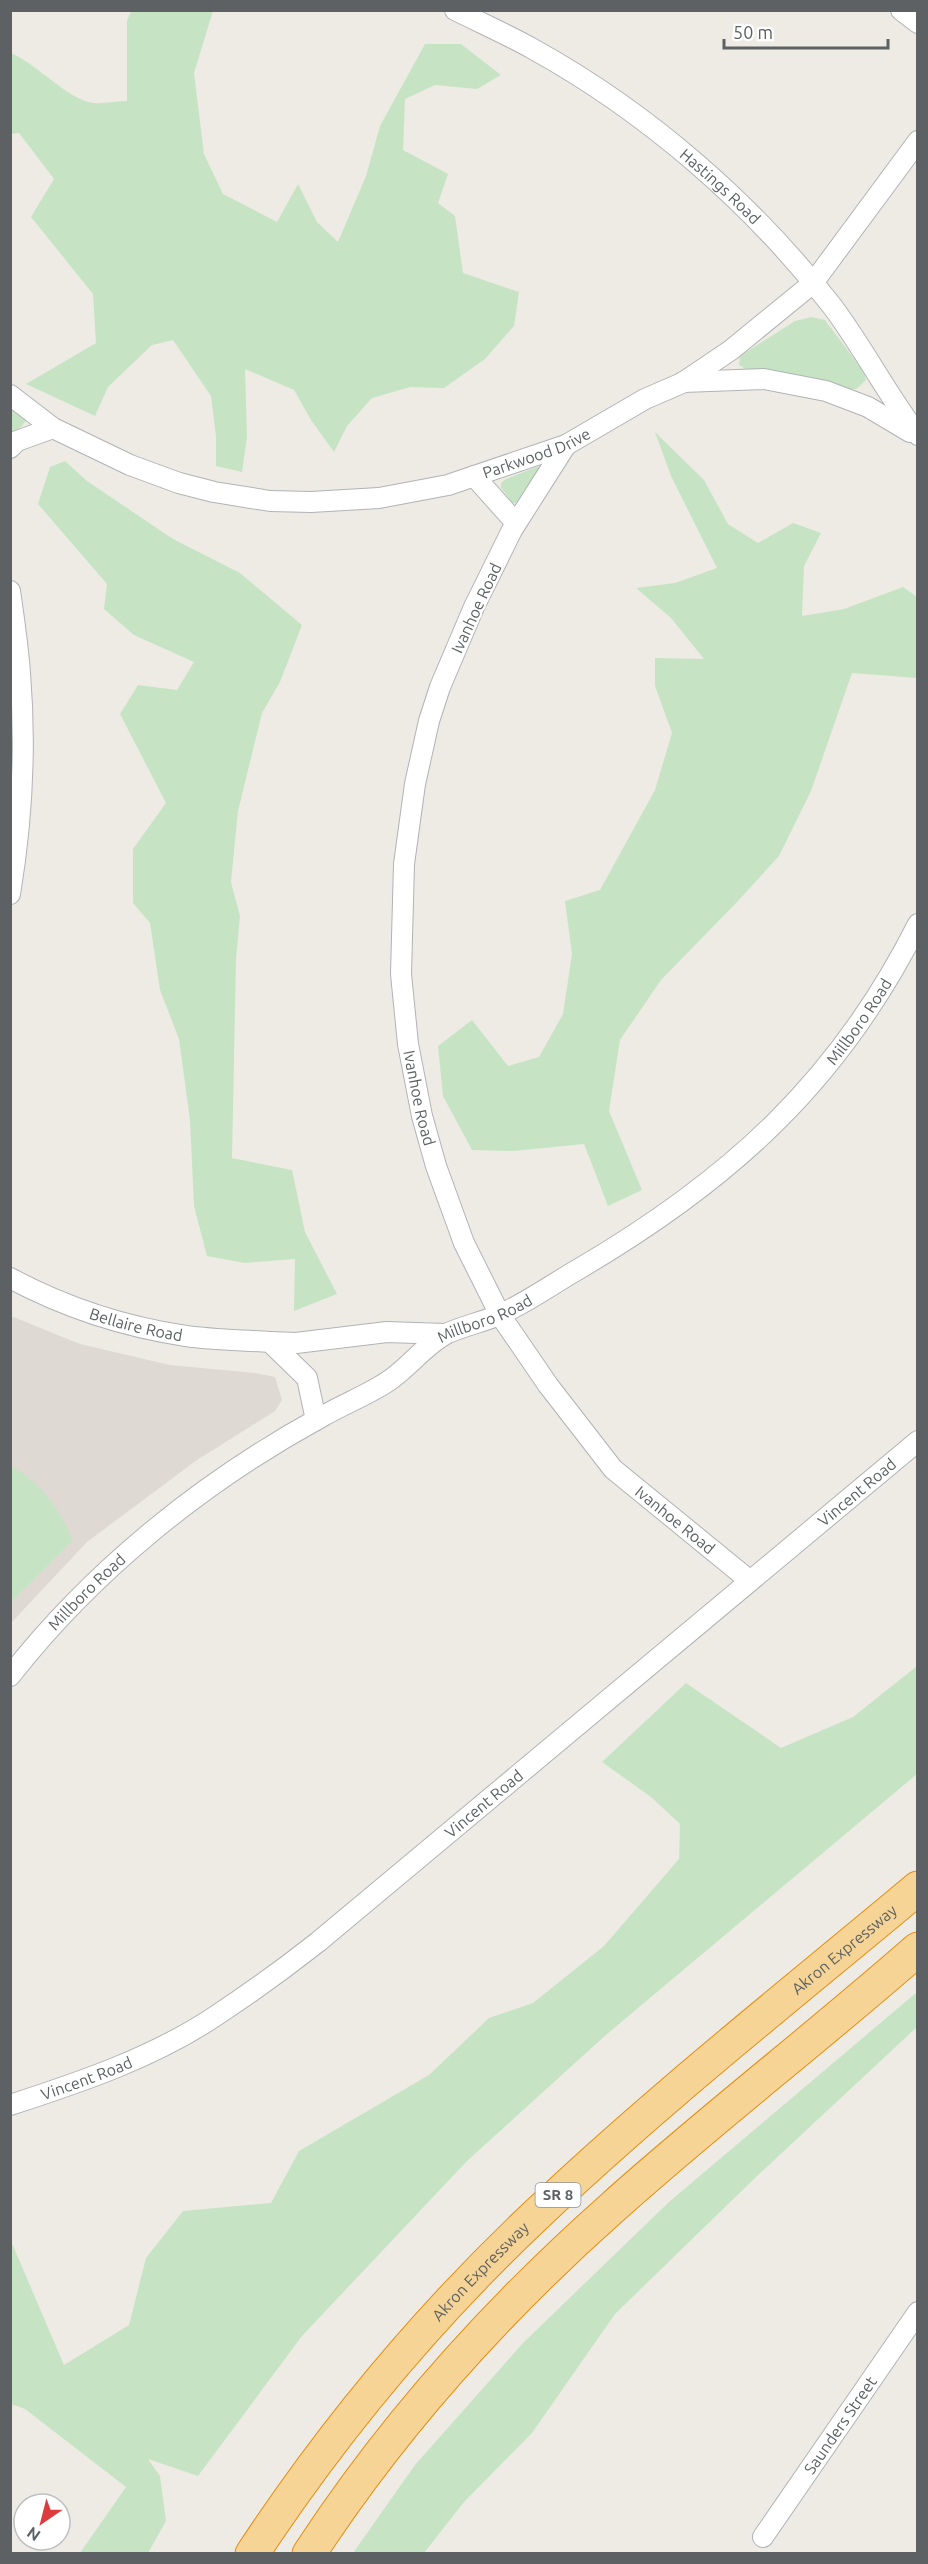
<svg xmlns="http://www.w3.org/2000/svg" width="928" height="2564" font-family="Ubuntu,sans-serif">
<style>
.education{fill:#dedad3}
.green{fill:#c6e4c3}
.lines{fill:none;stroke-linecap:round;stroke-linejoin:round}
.street-casing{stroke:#b0b3b6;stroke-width:22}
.highway-casing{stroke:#e48d10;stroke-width:35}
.street{stroke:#fff;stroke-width:20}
.highway{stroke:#f6d495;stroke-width:33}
.labels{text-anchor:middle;stroke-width:4.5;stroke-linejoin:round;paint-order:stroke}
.shield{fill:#fff;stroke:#8e9092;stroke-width:1.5}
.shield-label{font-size:15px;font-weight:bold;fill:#5d6164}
.street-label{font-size:16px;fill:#5d6164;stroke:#fff}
</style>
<rect width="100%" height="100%" fill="#eeebe5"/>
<polygon class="education" points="11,1316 80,1344 170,1365 255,1373 275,1377 282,1400 275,1411 197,1460 87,1542 11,1623"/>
<g class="green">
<path d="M131,11H213L194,73L204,154L223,194L277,222L298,184L317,222L338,242L366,176L380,126L425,44H461L501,75L477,89L435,85L405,99L403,150L448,174L438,203L455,216L463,273L519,292L514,326L485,359L444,388L410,387L372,398L347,426L334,452L311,420L294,390L245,369L247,437L242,472L216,466V436L211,396L173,340L152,345L108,387L95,416L26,384L96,343L93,294L31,217L54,179L19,133L11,134V53C36,63 69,101 94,103C105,104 116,101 127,101V21Z"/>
<polygon points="811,317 825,320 864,372 866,380 856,389 847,390 745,369 739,365 740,356 795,321"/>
<polygon points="11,408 27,419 22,426 11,434"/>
<polygon points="655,432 704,480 728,524 758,543 793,523 821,533 804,566 802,616 844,609 903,587 917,597 917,678 852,673 811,791 779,856 737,902 661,980 620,1040 609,1111 642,1190 608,1206 584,1144 513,1151 472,1150 443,1096 438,1046 472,1020 508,1066 539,1057 563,1014 572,954 565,901 600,890 655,790 672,733 655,686 655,658 704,659 671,618 636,588 675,583 717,568 671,476"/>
<polygon points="65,461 87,481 173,539 240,573 302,625 280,682 262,713 238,811 231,882 240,916 236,959 232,1158 292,1170 305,1232 337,1294 294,1311 295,1259 245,1263 207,1256 194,1206 190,1120 179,1039 160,990 150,923 133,903 133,849 166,803 120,714 138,685 177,690 194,662 134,635 104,609 107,584 38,504 50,467"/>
<polygon points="537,467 541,468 518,503 513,503 501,488 501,483 506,479"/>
<path d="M11,1466C41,1482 59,1509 73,1540L11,1602Z"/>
<polygon points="917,1666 917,1774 607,2034 467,2161 302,2336 198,2476 148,2459 160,2476 166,2521 148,2553 80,2553 126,2487 25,2409 11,2404 11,2241 64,2365 129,2325 146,2258 183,2211 271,2203 299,2151 429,2075 489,2018 533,2003 604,1946 679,1859 680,1824 651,1797 602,1762 686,1683 781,1748 853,1717"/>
<polygon points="917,1992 917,2027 756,2177 615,2314 532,2433 464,2502 424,2553 353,2553 415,2465 523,2343 669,2202"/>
</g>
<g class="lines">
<defs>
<g id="street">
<path id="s1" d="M455,10C481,23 508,35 533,49C647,112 752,203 832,306C863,347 886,393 918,435"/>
<polyline points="901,10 918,23"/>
<polyline points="683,382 764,379 826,391 868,407 910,432"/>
<path id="s2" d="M10,395L53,428L130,465L179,483L214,492L270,501L311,502L379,498L448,485L566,445L645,399L682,383L731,350L813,283L918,141"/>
<path id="s3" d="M566,445L512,530L474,607L440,687L429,721L415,784L404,864L401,974L408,1044L422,1116L436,1166L464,1243L500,1315L548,1385L613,1469L749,1580"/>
<polyline points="10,448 17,441 53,428"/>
<polyline points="474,476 516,523"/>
<path d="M10,591C14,618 18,646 20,673C26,746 22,822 10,894"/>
<path id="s4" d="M10,1278C64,1307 126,1327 186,1336C214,1340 242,1340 270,1342L307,1378L316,1420"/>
<polyline points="270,1342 296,1343 387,1332 445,1334"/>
<path id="s5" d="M10,1676C94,1569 204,1481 323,1416C344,1404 367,1395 387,1382C408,1369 425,1344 448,1333C464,1326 482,1322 499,1315C526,1303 551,1285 577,1270C729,1181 838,1083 918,924"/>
<path id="s6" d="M10,2105C81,2082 155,2057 217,2015C252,1992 285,1968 318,1942L918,1441"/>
<path id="s7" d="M763,2537L918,2312"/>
</g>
<g id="highway">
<path id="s8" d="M252,2554C333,2431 428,2317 535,2216C657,2100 789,1996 918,1888"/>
<path d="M309,2554C393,2425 498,2309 613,2207C712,2118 818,2037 918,1949"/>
</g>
</defs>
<use href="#street" class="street-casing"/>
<use href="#highway" class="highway-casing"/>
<use href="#street" class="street"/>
<use href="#highway" class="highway"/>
</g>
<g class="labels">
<rect class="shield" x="535.5" y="2183" width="45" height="24" rx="4.5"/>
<g class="shield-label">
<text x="558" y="2200">SR 8</text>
</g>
<g class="street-label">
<text dy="6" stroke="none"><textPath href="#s1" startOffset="320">Hastings Road</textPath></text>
<text dy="6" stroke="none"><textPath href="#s2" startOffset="558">Parkwood Drive</textPath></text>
<text transform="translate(476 608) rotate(-65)" y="6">Ivanhoe Road</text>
<text dy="6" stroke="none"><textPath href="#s5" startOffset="1084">Millboro Road</textPath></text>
<text dy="6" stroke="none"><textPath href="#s3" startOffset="690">Ivanhoe Road</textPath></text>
<text dy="6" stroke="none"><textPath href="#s5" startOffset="600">Millboro Road</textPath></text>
<text dy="6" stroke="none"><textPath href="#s4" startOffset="135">Bellaire Road</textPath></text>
<text dy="6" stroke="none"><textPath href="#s6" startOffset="1053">Vincent Road</textPath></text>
<text dy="6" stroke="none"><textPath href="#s3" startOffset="1194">Ivanhoe Road</textPath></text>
<text dy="6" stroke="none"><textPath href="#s5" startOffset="114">Millboro Road</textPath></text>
<text dy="6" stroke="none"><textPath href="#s6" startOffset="567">Vincent Road</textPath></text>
<text dy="6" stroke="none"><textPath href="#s8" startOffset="850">Akron Expressway</textPath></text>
<text dy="6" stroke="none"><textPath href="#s6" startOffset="81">Vincent Road</textPath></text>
<text dy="6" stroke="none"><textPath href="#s8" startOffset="364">Akron Expressway</textPath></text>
<text dy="6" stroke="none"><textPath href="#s7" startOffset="136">Saunders Street</textPath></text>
</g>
</g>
<rect width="928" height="2564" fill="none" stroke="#5d6164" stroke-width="24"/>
<g transform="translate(42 2522) rotate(215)"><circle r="28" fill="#ffffff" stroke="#bec0c1" stroke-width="1.5"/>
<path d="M0-4.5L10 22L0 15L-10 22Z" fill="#dd3c3f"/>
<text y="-9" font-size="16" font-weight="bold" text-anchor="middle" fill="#5d6164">N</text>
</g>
<path d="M724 39v9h164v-9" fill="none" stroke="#5d6164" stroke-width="3"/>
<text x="733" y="39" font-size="18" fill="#5d6164" stroke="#ffffff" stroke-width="4.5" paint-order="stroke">50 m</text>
</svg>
